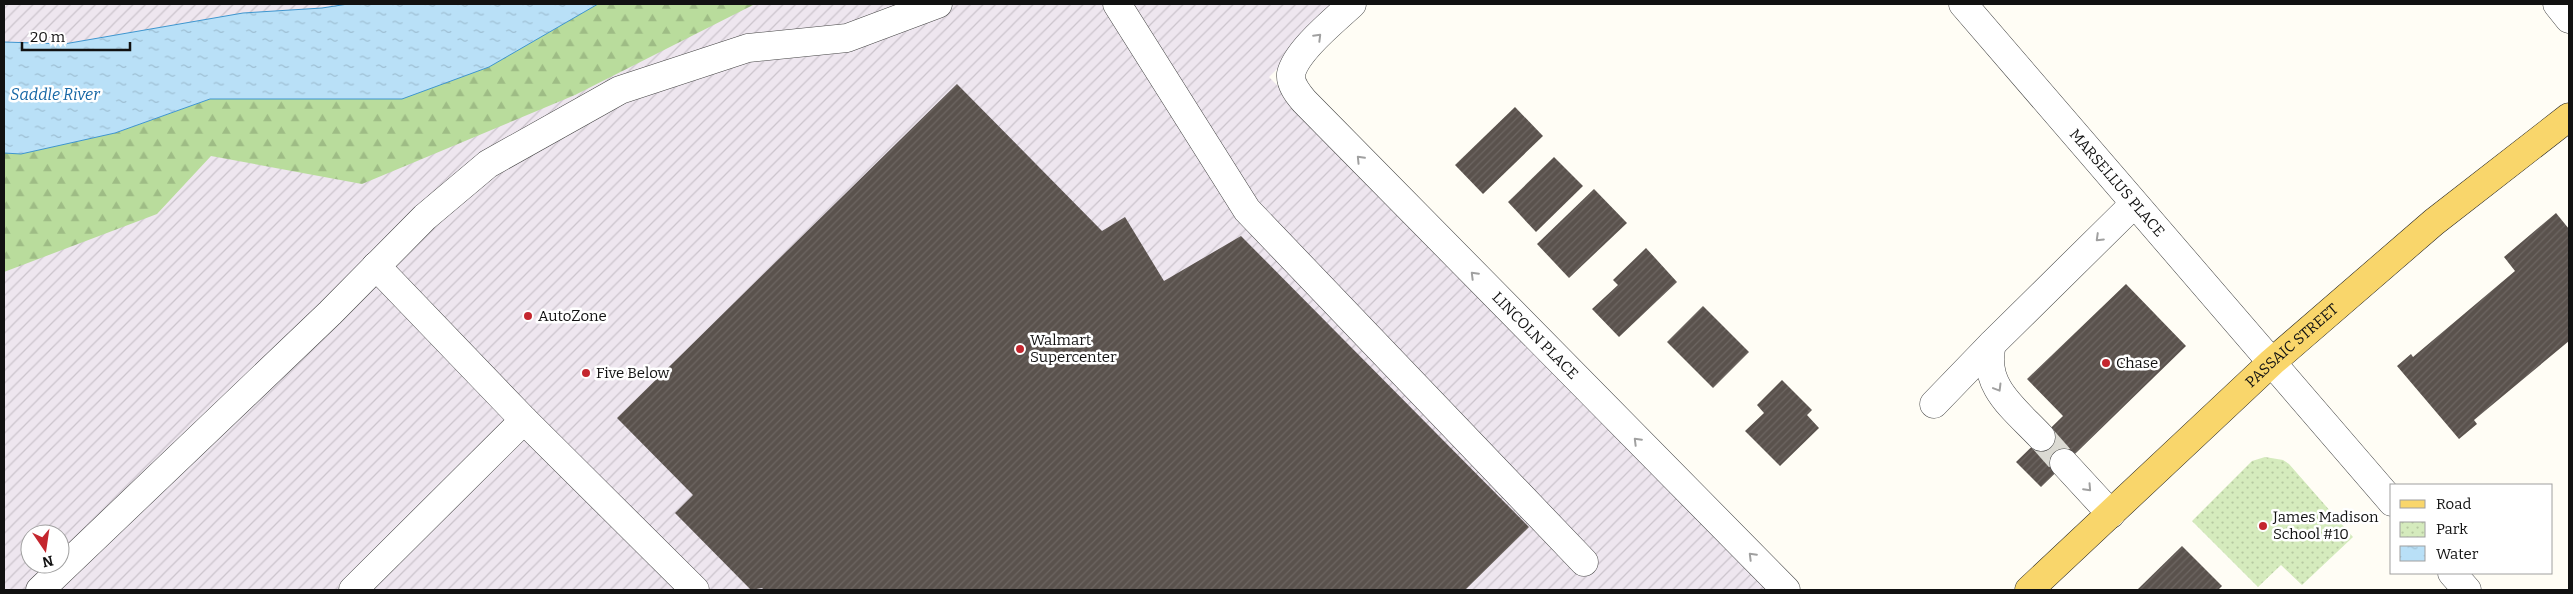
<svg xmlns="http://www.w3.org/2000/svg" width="2573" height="594" font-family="Bitter,serif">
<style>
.industrial{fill:url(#industrial-furrows);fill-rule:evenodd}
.forest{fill:url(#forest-firs)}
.park{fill:url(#park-dots)}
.water{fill:url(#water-ripples);stroke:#3f96cf}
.building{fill:url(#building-hatch)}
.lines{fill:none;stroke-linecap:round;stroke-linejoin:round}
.minor-tunnel{stroke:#dbdad3;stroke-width:28;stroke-dasharray:28 14;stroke-linecap:butt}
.minor-casing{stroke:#444;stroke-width:29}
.major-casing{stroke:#222;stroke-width:29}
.minor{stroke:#fff;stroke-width:28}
.major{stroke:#f9d66b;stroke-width:28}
.oneway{stroke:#a0a0a0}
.poi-dot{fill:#c4262e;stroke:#fff;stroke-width:2}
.labels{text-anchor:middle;stroke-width:5;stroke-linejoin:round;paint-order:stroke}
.street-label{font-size:15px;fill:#111;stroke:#fff}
.poi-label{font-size:15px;fill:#111;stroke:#fff;text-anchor:start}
.water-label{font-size:16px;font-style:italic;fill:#1768a6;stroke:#fff}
</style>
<defs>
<pattern id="industrial-furrows" width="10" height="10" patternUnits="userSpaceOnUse" patternTransform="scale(1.25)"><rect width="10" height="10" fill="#eee6ef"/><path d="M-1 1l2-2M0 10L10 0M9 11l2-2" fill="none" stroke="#cbc4cc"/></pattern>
<pattern id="forest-firs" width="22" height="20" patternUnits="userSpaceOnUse" patternTransform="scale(1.25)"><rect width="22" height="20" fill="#b9dc9c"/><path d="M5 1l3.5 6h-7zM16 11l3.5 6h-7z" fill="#9ebc85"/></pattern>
<pattern id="park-dots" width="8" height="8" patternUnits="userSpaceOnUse" patternTransform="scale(1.25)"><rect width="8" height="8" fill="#d5ebbd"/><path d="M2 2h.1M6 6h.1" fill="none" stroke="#b6c8a1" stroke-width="1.8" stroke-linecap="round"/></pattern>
<pattern id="water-ripples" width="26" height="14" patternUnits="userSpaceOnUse" patternTransform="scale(1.25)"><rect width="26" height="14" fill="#b9e0f7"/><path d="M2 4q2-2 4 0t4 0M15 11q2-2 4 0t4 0" fill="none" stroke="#9ebfd3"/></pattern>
<pattern id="building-hatch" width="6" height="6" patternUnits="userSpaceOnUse" patternTransform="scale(1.25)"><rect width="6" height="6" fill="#5a524d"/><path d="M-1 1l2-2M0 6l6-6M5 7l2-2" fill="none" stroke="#6d6662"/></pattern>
</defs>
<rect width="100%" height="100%" fill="#fffdf5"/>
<path class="industrial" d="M4,4H1342L1269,77L1778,590H4ZM30,534H60V564H30Z"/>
<polygon class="forest" points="598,4 755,4 575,95 362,184 211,156 157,214 4,272 4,153 21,153 115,133 210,99 281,98 575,16"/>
<polygon class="park" points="2265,457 2283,460 2289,464 2353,537 2302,585 2281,565 2258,587 2192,521 2252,461"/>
<polygon class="water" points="348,4 598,4 489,67 402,99 210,99 115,133 21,154 4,153 4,42 64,44 243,13 322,8"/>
<g class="building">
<polygon points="957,84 1102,231 1125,217 1164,281 1241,236 1529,527 1465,590 764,590 762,588 751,590 675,513 693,495 617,418"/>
<polygon points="1515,107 1543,136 1483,194 1455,165"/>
<polygon points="1554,157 1583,186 1536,232 1508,202"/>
<polygon points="1594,189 1627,223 1569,278 1537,244"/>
<polygon points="2556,213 2569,229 2569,341 2474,420 2477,424 2459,439 2397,366 2411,354 2413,357 2515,271 2504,257"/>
<polygon points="1646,248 1677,282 1619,337 1592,309 1618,285 1613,280"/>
<polygon points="2126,284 2186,346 2041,487 2016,462 2063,416 2027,379"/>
<polygon points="1703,306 1749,352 1713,388 1667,342"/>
<polygon points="1782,380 1812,410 1807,415 1819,428 1780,466 1745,431 1764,413 1757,405"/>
<polygon points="2182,546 2222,586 2218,590 2137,590"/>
</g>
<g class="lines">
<polyline class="minor-tunnel" points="2041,437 2064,463"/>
<defs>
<g id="minor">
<polyline points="1117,4 1247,210 1584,562"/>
<path id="s1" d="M1352,4C1335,20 1296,51 1291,74C1290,84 1298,94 1304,101L1786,590"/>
<path id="s2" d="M1963,4L2392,502"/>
<polyline points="2557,4 2569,19"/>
<polyline points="376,266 524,420 695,590"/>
<polyline points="1934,404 1992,344"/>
<path d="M2041,437C2015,409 1981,386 1992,344L2134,204"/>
<polyline points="2064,463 2111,514"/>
<polyline points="2452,573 2467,590"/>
<polyline points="40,590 330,313 425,217 488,164 620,90 748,48 847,38 938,4"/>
<polyline points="353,590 524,420"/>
</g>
<g id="major">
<path id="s3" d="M2029,590L2272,362L2434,222L2569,117"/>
</g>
</defs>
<use href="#minor" class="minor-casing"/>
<use href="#major" class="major-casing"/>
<use href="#minor" class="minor"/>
<use href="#major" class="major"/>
</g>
<defs><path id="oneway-chevron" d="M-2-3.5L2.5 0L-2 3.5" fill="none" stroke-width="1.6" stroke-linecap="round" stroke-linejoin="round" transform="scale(1.25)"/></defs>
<g class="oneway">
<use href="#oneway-chevron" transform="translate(1318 37) rotate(-45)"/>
<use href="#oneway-chevron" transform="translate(1360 159) rotate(-134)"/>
<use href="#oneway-chevron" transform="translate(2099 238) rotate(136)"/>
<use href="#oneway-chevron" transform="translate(1474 275) rotate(-135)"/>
<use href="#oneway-chevron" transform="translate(1998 388) rotate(59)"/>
<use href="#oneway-chevron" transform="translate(1637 441) rotate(-135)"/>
<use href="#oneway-chevron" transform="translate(2088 488) rotate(47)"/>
<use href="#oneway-chevron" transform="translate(1752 556) rotate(-135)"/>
</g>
<g class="poi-dot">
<circle cx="528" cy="316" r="5"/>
<circle cx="1020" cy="349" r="5"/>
<circle cx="2106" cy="363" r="5"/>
<circle cx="586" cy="373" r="5"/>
<circle cx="2263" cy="526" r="5"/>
</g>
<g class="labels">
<g class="street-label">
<text dy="5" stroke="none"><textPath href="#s2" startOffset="236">MARSELLUS PLACE</textPath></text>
<text dy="5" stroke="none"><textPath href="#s1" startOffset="454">LINCOLN PLACE</textPath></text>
<text dy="5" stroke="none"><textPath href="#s3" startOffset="359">PASSAIC STREET</textPath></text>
</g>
<g class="poi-label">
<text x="538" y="321">AutoZone</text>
<text x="1030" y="345">Walmart<tspan x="1030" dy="17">Supercenter</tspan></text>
<text x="2116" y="368">Chase</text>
<text x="596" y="378">Five Below</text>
<text x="2273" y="522">James Madison<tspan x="2273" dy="17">School #10</tspan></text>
</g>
<g class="water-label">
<text x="55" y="100">Saddle River</text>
</g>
</g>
<rect width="2573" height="594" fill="none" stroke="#111111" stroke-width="10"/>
<rect x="2390" y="484" width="162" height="90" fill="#ffffff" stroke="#a0a0a0"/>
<rect x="2400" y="500" width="25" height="8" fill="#f9d66b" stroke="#a0a0a0"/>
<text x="2436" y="509" font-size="15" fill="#111111">Road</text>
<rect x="2400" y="522" width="25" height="15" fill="url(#park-dots)" stroke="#a0a0a0"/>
<text x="2436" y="534" font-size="15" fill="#111111">Park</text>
<rect x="2400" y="546" width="25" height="15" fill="url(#water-ripples)" stroke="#a0a0a0"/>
<text x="2436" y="559" font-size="15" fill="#111111">Water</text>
<g transform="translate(45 549) rotate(167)"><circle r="24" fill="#ffffff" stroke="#a0a0a0"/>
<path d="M0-4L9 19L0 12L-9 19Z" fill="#c4262e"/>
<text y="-8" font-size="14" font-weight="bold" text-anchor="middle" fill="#111111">N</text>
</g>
<path d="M22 42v8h108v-8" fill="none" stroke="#111111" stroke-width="2.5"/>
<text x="30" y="42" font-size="15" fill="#111111" stroke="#ffffff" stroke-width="4" paint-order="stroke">20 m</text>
</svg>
